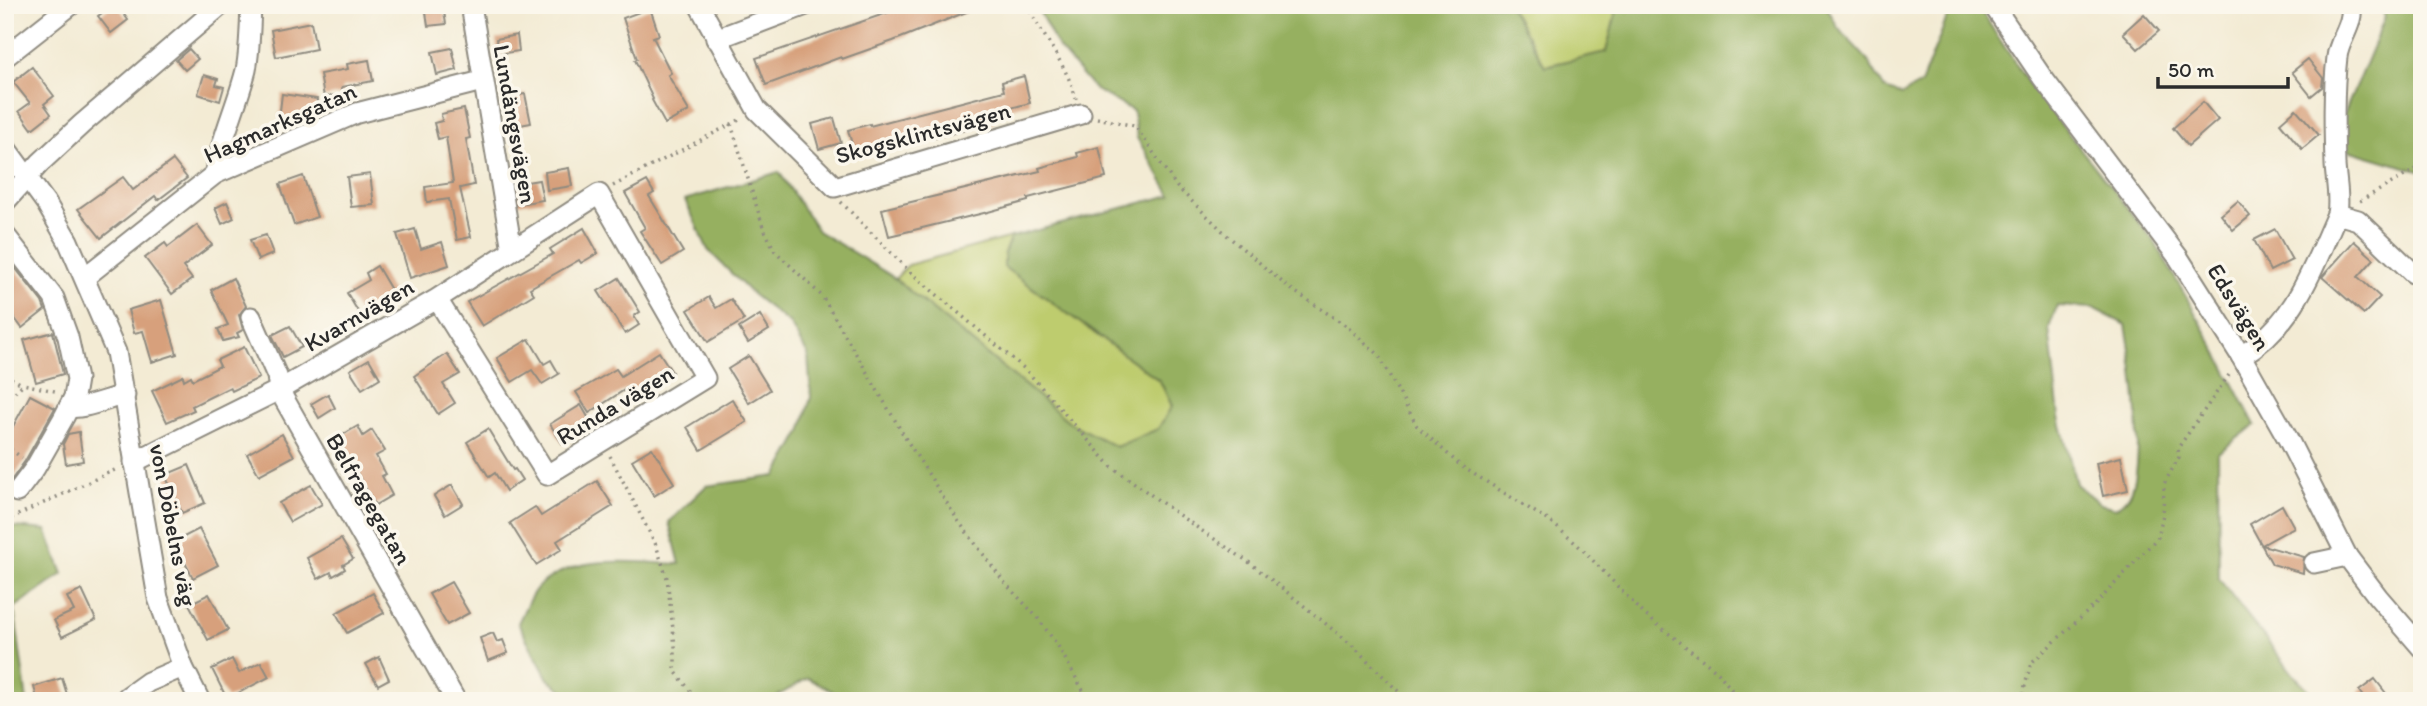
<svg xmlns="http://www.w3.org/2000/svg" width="2427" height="706" font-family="Itim,sans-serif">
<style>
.green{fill:#becc6e;stroke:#747c4c;stroke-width:2}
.forest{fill:#96b061;stroke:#606e46;stroke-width:2;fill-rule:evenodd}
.building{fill:#d7a07b}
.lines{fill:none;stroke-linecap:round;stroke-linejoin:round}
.minor-casing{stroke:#8f8b80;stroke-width:23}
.path{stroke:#8f8b80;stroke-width:3.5;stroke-dasharray:2 5;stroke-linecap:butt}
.minor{stroke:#fff;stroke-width:19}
.labels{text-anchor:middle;stroke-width:7;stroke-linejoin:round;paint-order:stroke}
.street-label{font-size:24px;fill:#2b2b2b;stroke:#fbf7ec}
</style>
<rect width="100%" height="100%" fill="#fbf7ec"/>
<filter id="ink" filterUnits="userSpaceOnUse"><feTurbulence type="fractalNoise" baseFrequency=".0143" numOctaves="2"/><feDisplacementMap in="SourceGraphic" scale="14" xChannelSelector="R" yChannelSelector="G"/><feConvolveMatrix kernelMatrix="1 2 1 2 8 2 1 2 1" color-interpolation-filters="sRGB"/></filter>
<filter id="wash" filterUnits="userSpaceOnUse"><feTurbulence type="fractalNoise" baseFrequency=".00686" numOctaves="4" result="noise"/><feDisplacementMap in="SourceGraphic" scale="28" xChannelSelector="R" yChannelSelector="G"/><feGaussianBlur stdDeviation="1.57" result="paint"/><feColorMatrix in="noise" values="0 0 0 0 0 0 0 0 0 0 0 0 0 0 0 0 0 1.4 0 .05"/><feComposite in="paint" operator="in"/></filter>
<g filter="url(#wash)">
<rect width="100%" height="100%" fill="#f3ebd4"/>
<g class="green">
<polygon points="1509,5 1618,5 1606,52 1545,66"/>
<polygon points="1011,237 1004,253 1004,267 1160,381 1172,406 1158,429 1116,447 1072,424 895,279 908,265"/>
</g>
<g class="forest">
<path d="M1036,5H1509L1545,66L1606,52L1618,5H1826L1838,28L1866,58L1885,89L1902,95L1921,84L1952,5H1977L2029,84L2154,241L2210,339L2255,425L2218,453L2219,579L2294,675L2320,701H850L808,678L769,701H578L548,679L518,623C524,612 530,594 539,586C578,552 632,563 680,564L669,522L706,486L776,476L801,432L811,397L808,355L790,324L752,294L708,250L685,200L779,172L818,231L890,275L1072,424L1116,447L1158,429L1172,406L1160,381L1004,267V253L1011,237L1171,195L1137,138L1133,111L1094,89L1057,46ZM2057,306L2093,308L2126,325C2133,364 2146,457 2131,492C2128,499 2121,503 2116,508L2100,504L2076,484L2059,417L2049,328Z"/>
<polygon points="2379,5 2422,5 2422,172 2331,145 2385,17"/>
<polygon points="5,526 46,530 63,574 14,608 27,701 5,701"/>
</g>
<g id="blocks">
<g class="building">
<polygon points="113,5 117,5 128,20 111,33 98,16"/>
<polygon points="425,5 443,5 446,24 428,26"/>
<polygon points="910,5 984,5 893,41 842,59 841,57 766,85 756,58"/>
<polygon points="650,8 659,35 653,37 671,73 668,75 689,111 665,124 652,100 653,99 635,60 637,59 623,18"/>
<polygon points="2144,14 2159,31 2138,49 2123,33"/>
<polygon points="311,22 316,49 276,57 271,30"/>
<polygon points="517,35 519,51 498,54 496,39"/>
<polygon points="452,48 457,70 437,75 432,52"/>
<polygon points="189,49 198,59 185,70 176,60"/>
<polygon points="2308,59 2323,78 2322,87 2311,96 2292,72"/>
<polygon points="369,60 373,81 342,87 343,94 324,97 320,74 348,69 347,64"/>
<polygon points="32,67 54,96 44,104 51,114 32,129 19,111 30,103 13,82"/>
<polygon points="204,75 218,79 216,85 224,87 220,101 198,94"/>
<polygon points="1024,76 1030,103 991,113 994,123 933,138 932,135 855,155 848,130 870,124 870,126 1004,91 1002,82"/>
<polygon points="282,94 317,99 315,118 311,120 296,118 295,121 279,119"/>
<polygon points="525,94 531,123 509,127 503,98"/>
<polygon points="2203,102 2218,120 2188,146 2173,128"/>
<polygon points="464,109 470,138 466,139 474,185 460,188 471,237 457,240 449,199 427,202 425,187 453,183 446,137 438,139 434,123 442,121 441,114"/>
<polygon points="2296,109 2319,135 2302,149 2280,123"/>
<polygon points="834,118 841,143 819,149 812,124"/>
<polygon points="1099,147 1106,178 1028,198 1028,201 988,212 889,236 882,209 1040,171 1039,168 1078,157 1077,153"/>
<polygon points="173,160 187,178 158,200 155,196 101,238 78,209 123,177 133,190"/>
<polygon points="569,168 572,186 547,190 545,172"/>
<polygon points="370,174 374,205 351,207 347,177"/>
<polygon points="303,176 317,217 294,225 280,184"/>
<polygon points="539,180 543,200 518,204 515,184"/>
<polygon points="647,181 654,193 649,196 683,252 662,265 640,231 645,228 625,193"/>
<polygon points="2238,201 2250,216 2233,230 2221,215"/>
<polygon points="227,202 234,218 222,224 215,208"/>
<polygon points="197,225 212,245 183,267 192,279 172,294 145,258 165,243 168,247"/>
<polygon points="584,228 598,253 581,263 579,260 530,288 534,294 482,326 467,302 553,254 550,249"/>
<polygon points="415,229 421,249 442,242 449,265 410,278 397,234"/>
<polygon points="2275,229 2292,260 2270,271 2254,240"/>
<polygon points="266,235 273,254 258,260 250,240"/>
<polygon points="2354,241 2374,259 2358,277 2380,297 2364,314 2322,277"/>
<polygon points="5,255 42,302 45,310 22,328 5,305"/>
<polygon points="377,266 394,295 360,315 347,293 369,280 366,273"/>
<polygon points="233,278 246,306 239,315 243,330 237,333 239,337 223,341 218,329 228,325 211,290"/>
<polygon points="619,278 640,312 634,316 639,325 625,334 598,291"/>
<polygon points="709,297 716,308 731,299 744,320 708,342 688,310"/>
<polygon points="161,300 177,354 152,362 143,331 134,333 128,310"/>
<polygon points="760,315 769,330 748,343 739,328"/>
<polygon points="290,326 302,347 283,357 272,335"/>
<polygon points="53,332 63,374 36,382 24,340"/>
<polygon points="529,339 544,364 551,360 559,374 542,384 532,370 512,382 497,358"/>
<polygon points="244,347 259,378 232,391 230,387 192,406 194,410 167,422 152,391 183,376 184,380 191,376 193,380 220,366 217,360"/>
<polygon points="659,352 672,372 634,396 629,387 589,413 576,392 616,369 621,376"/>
<polygon points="447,354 460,374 443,384 455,403 438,414 414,376"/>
<polygon points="749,356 770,390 749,403 728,369"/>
<polygon points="369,359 380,378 362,389 350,370"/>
<polygon points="328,394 335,408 319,418 311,404"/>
<polygon points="30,395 55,408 25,461 5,489 5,441"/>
<polygon points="732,399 747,422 701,450 687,427"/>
<polygon points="581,405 592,424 562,443 550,424"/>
<polygon points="358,426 363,436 372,430 385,451 376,456 386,474 382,476 392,495 375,505 337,438"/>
<polygon points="488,429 513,470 515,469 522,480 506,491 495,473 489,477 467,442"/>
<polygon points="79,432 83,461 66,464 63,444 68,434"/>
<polygon points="282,434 294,456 259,475 247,454"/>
<polygon points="652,448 674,483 654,496 632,460"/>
<polygon points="2121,457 2128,490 2103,496 2096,463"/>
<polygon points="189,465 205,503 182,513 165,475"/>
<polygon points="597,481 613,506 557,541 562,549 536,565 510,523 535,507 541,516"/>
<polygon points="311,485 322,504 290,522 279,503"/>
<polygon points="452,485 463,504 445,515 434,496"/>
<polygon points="2282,505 2294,527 2262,545 2304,557 2303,573 2272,564 2250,524"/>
<polygon points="199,529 218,565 193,578 174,542"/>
<polygon points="341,539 353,559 343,565 345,569 333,576 331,572 318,579 307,558"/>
<polygon points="451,582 469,613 447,625 429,594"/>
<polygon points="82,590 96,620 62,637 54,620 74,611 67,597"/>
<polygon points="373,593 384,613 347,633 336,613"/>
<polygon points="209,594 228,630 208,640 189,604"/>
<polygon points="493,633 497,642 503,640 508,653 488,661 480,638"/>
<polygon points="379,657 389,679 378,685 366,664"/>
<polygon points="232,659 239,673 261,662 269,677 227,699 212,669"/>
<polygon points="62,678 69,701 38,701 34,687"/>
<polygon points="2375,679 2392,701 2366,701 2359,691"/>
</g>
</g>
</g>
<g filter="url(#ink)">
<use href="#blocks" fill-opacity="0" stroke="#8f8b80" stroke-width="2"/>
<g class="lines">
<defs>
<g id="minor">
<polyline points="471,5 512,250"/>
<polyline points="699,5 757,110 835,187 1081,114"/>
<polyline points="1993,5 2042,77 2178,257 2241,356 2288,439 2347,556 2378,597 2422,648"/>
<polyline points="716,39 806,5"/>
<polyline points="5,57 71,5"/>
<polyline points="5,147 46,203 68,241 116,352 158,598 183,667 200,701"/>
<path d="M215,174C221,138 237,106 246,70C250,49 250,27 251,5"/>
<polyline points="5,202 40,163 82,124 221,5"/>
<polyline points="2337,214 2358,220 2413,273"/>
<polyline points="5,235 54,298 68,337 77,379 74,397 64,417 35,468 17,492"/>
<polyline points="85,277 215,174 357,113 482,81"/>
<polyline points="251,317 277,376 279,390 456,701"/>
<path d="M2241,356C2296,323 2312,269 2337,214C2340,198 2336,182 2335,165C2334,130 2333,92 2337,57C2339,39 2354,25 2351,5"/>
<path d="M69,407C84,410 108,398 125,395"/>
<polyline points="134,462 279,390 437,299 599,194 705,378 547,475 437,299"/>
<polyline points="2314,563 2347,556"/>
<polyline points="125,701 127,697 148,682 183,667"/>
</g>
</defs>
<use href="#minor" class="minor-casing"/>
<g class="path">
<path d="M1027,5C1043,37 1067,65 1076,99"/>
<polyline points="1097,118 1135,126 1177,187 1229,237 1288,287 1345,325 1378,354 1417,426 1461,466 1551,522 1581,548 1644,614 1718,672 1740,701"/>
<polyline points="731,124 763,227 775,251 822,296 906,439 959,522 1005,583 1037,617 1058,646 1089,701"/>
<polyline points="613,186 743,118"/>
<polyline points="2360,201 2422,166"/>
<polyline points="841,202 909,271 1026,370 1111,466 1183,518 1250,563 1298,601 1353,646 1408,701"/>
<polyline points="5,375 22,384"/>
<polyline points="5,402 23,384 59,392"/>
<polyline points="5,445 22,458"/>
<polyline points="610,456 656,545 667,578 675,646 675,671 698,701"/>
<polyline points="5,521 119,468"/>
<polyline points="2021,701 2031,663 2097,603 2158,537 2163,514 2164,484 2179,457 2178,448 2231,372"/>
</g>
<use href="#minor" class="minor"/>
</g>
</g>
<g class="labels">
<g class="street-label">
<text transform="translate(280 123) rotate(-24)" y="8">Hagmarksgatan</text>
<text transform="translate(515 124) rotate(80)" y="8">Lundängsvägen</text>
<text transform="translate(923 133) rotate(-15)" y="8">Skogsklintsvägen</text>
<text transform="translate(2239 307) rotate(58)" y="8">Edsvägen</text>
<text transform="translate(359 315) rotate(-30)" y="8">Kvarnvägen</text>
<text transform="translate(615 405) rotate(-31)" y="8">Runda vägen</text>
<text transform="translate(369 499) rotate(60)" y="8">Belfragegatan</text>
<text transform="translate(173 525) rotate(79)" y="8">von Döbelns väg</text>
</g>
</g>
<rect width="2427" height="706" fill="none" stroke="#fbf7ec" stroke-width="28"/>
<path d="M2158 77v10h130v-10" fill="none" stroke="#2b2b2b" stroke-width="3.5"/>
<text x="2168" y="77" font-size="21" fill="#2b2b2b" stroke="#fbf7ec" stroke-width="5" paint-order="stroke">50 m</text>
</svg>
